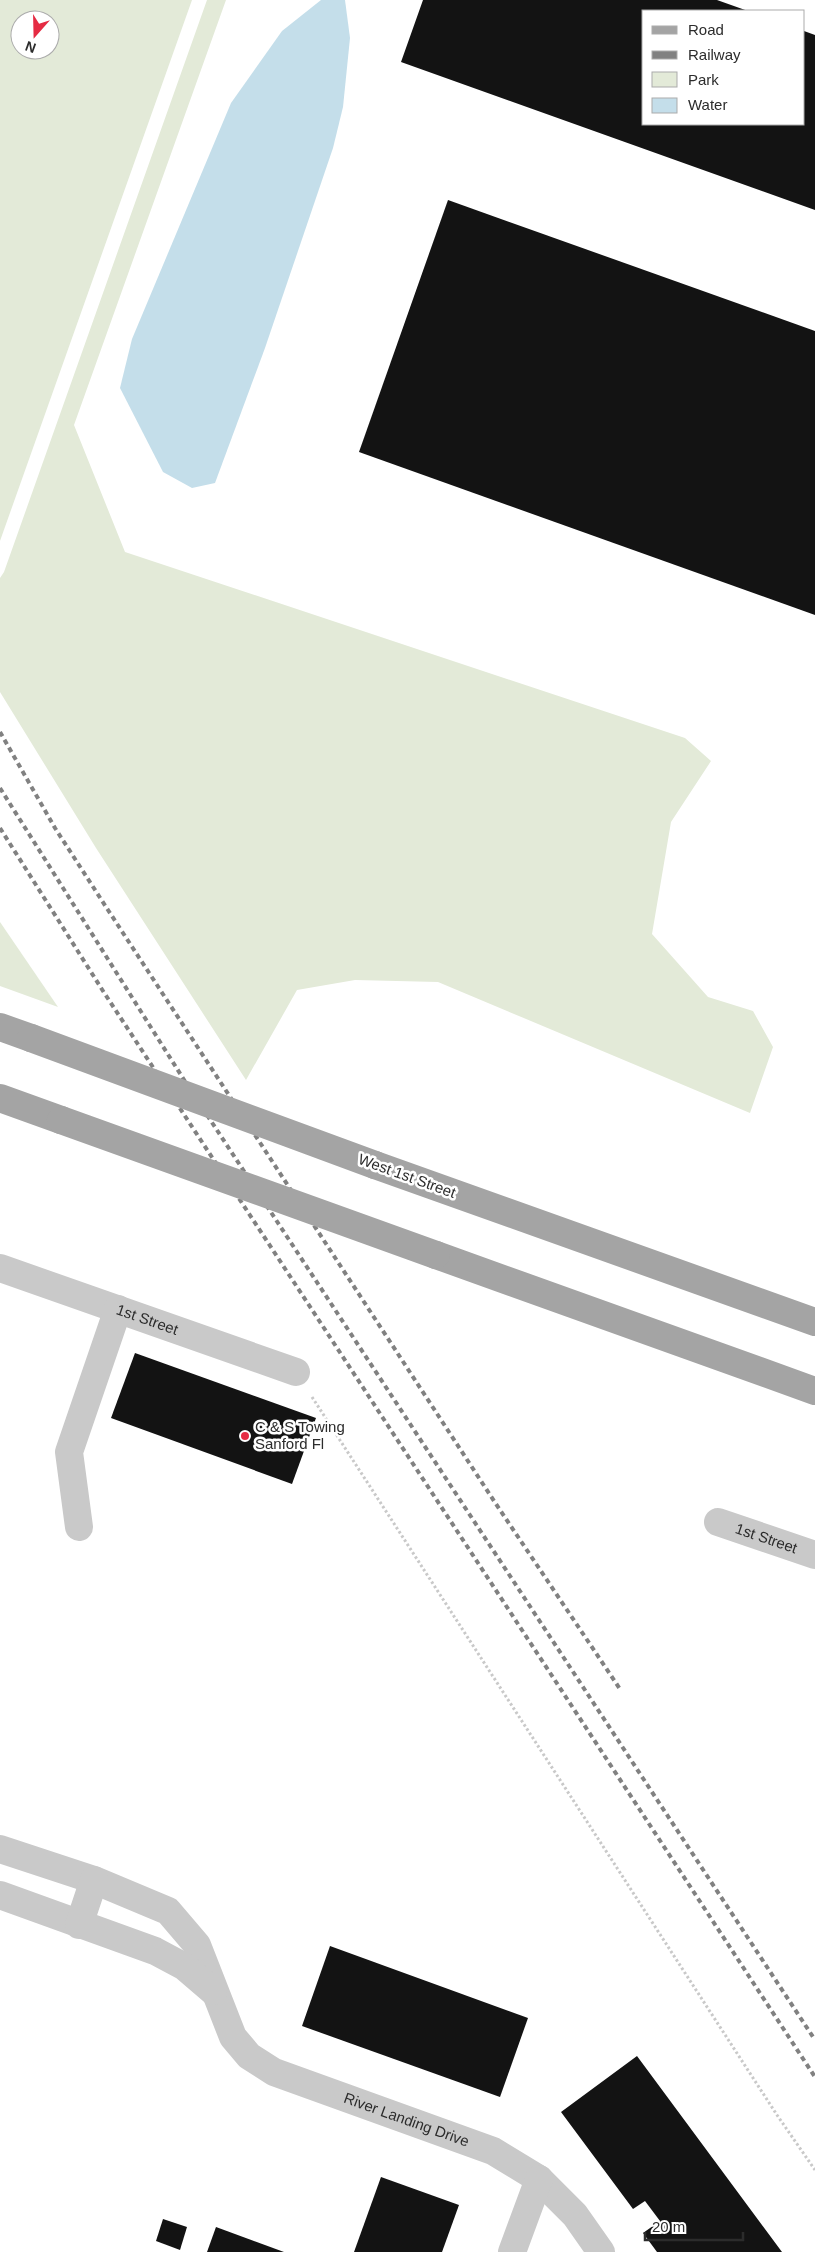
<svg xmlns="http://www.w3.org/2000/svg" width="815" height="2252" font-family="Arial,sans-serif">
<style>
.green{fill:#e3ead8;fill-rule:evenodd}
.water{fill:#c4deea}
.building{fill:#131313}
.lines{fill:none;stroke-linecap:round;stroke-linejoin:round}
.path{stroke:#c9c9c9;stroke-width:3;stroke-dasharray:2.5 2.5;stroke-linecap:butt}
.minor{stroke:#c9c9c9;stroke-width:28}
.major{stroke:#a4a4a4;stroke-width:28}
.rail{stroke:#818181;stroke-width:4;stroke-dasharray:5 4;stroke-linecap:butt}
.major-bridge{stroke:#a4a4a4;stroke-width:28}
.poi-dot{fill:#e52b43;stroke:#fff;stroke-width:2}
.labels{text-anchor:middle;stroke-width:5;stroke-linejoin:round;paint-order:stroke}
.street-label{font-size:15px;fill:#2c2c2c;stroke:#fff}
.poi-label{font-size:15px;fill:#2c2c2c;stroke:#fff;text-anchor:start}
</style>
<rect width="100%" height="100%" fill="#fff"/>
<g class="green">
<path d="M0,0H192L0,541ZM20,20H50V50H20Z"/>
<polygon points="207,0 226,0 74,425 125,552 685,738 711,761 671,822 652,934 708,997 753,1011 773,1047 750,1113 438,982 355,980 297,990 246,1080 96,848 0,692 0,578 4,572"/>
<polygon points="0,922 58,1007 0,986"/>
</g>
<polygon class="water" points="321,0 345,0 350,38 343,107 333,148 265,348 215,483 192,488 163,472 120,388 132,339 231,103 282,31"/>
<g class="building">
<polygon points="423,0 717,0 748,11 644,11 644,124 804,124 804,31 815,35 815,210 401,62"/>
<polygon points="448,200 815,331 815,615 359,452"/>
<polygon points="135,1353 316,1418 292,1484 111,1418"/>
<polygon points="330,1946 528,2018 500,2097 302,2026"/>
<polygon points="637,2056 782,2252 657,2252 643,2233 660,2221 645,2201 633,2209 561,2112"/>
<polygon points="381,2177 459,2205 442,2252 354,2252"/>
<polygon points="163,2219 187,2227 180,2250 156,2241"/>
<polygon points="216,2227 284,2252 207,2252"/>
</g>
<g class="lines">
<polyline class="path" points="312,1397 777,2115 815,2170"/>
<g class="minor">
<path id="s1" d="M0,1268L296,1372"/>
<path id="s2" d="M718,1522L815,1555"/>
<polyline points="79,1527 69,1452 118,1309"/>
<path id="s3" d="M0,1849L94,1880L168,1911L197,1945L233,2037L249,2056L274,2072L493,2151L539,2179L575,2215L601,2252"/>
<polyline points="0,1895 155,1951 185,1967 213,1991"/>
<polyline points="79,1925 94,1880"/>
<polyline points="512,2252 539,2179"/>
</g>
<g class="major">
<polyline points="0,1027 31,1038"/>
<polyline points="0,1098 61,1120"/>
<polyline points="375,1165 815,1322"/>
<polyline points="436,1255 815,1391"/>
</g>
<g class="rail">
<polyline points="0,732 55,828 108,910 496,1504 620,1689"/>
<polyline points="0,788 186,1083 815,2040"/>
<polyline points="0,828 103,991 815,2077"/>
</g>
<g class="major-bridge">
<polyline points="31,1038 375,1165"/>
<polyline points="61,1120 436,1255"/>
</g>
</g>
<circle class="poi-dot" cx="245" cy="1436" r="5"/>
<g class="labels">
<g class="street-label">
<text transform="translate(407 1176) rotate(20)" y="5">West 1st Street</text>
<text dy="5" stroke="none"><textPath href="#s1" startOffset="156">1st Street</textPath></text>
<text dy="5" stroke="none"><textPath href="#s2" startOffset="51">1st Street</textPath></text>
<text dy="5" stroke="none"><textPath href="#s3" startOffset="518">River Landing Drive</textPath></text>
</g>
<g class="poi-label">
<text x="255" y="1432">C &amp; S Towing<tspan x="255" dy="17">Sanford Fl</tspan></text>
</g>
</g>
<rect x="642" y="10" width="162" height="115" fill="#ffffff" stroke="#ababab"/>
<rect x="652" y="26" width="25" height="8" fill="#a4a4a4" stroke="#ababab"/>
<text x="688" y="35" font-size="15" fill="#2c2c2c">Road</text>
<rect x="652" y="51" width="25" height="8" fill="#818181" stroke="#ababab"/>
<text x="688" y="60" font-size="15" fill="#2c2c2c">Railway</text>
<rect x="652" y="72" width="25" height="15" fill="#e3ead8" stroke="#ababab"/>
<text x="688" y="85" font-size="15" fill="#2c2c2c">Park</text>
<rect x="652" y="98" width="25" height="15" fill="#c4deea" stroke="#ababab"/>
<text x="688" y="110" font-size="15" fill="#2c2c2c">Water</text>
<g transform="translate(35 35) rotate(200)"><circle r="24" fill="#ffffff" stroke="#ababab"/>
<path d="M0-4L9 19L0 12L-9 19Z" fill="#e52b43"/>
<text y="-8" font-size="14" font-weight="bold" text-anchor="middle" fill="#2c2c2c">N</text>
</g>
<path d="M645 2232v8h98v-8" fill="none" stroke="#2c2c2c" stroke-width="2.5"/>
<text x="652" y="2232" font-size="15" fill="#2c2c2c" stroke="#ffffff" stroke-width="4" paint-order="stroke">20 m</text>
</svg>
